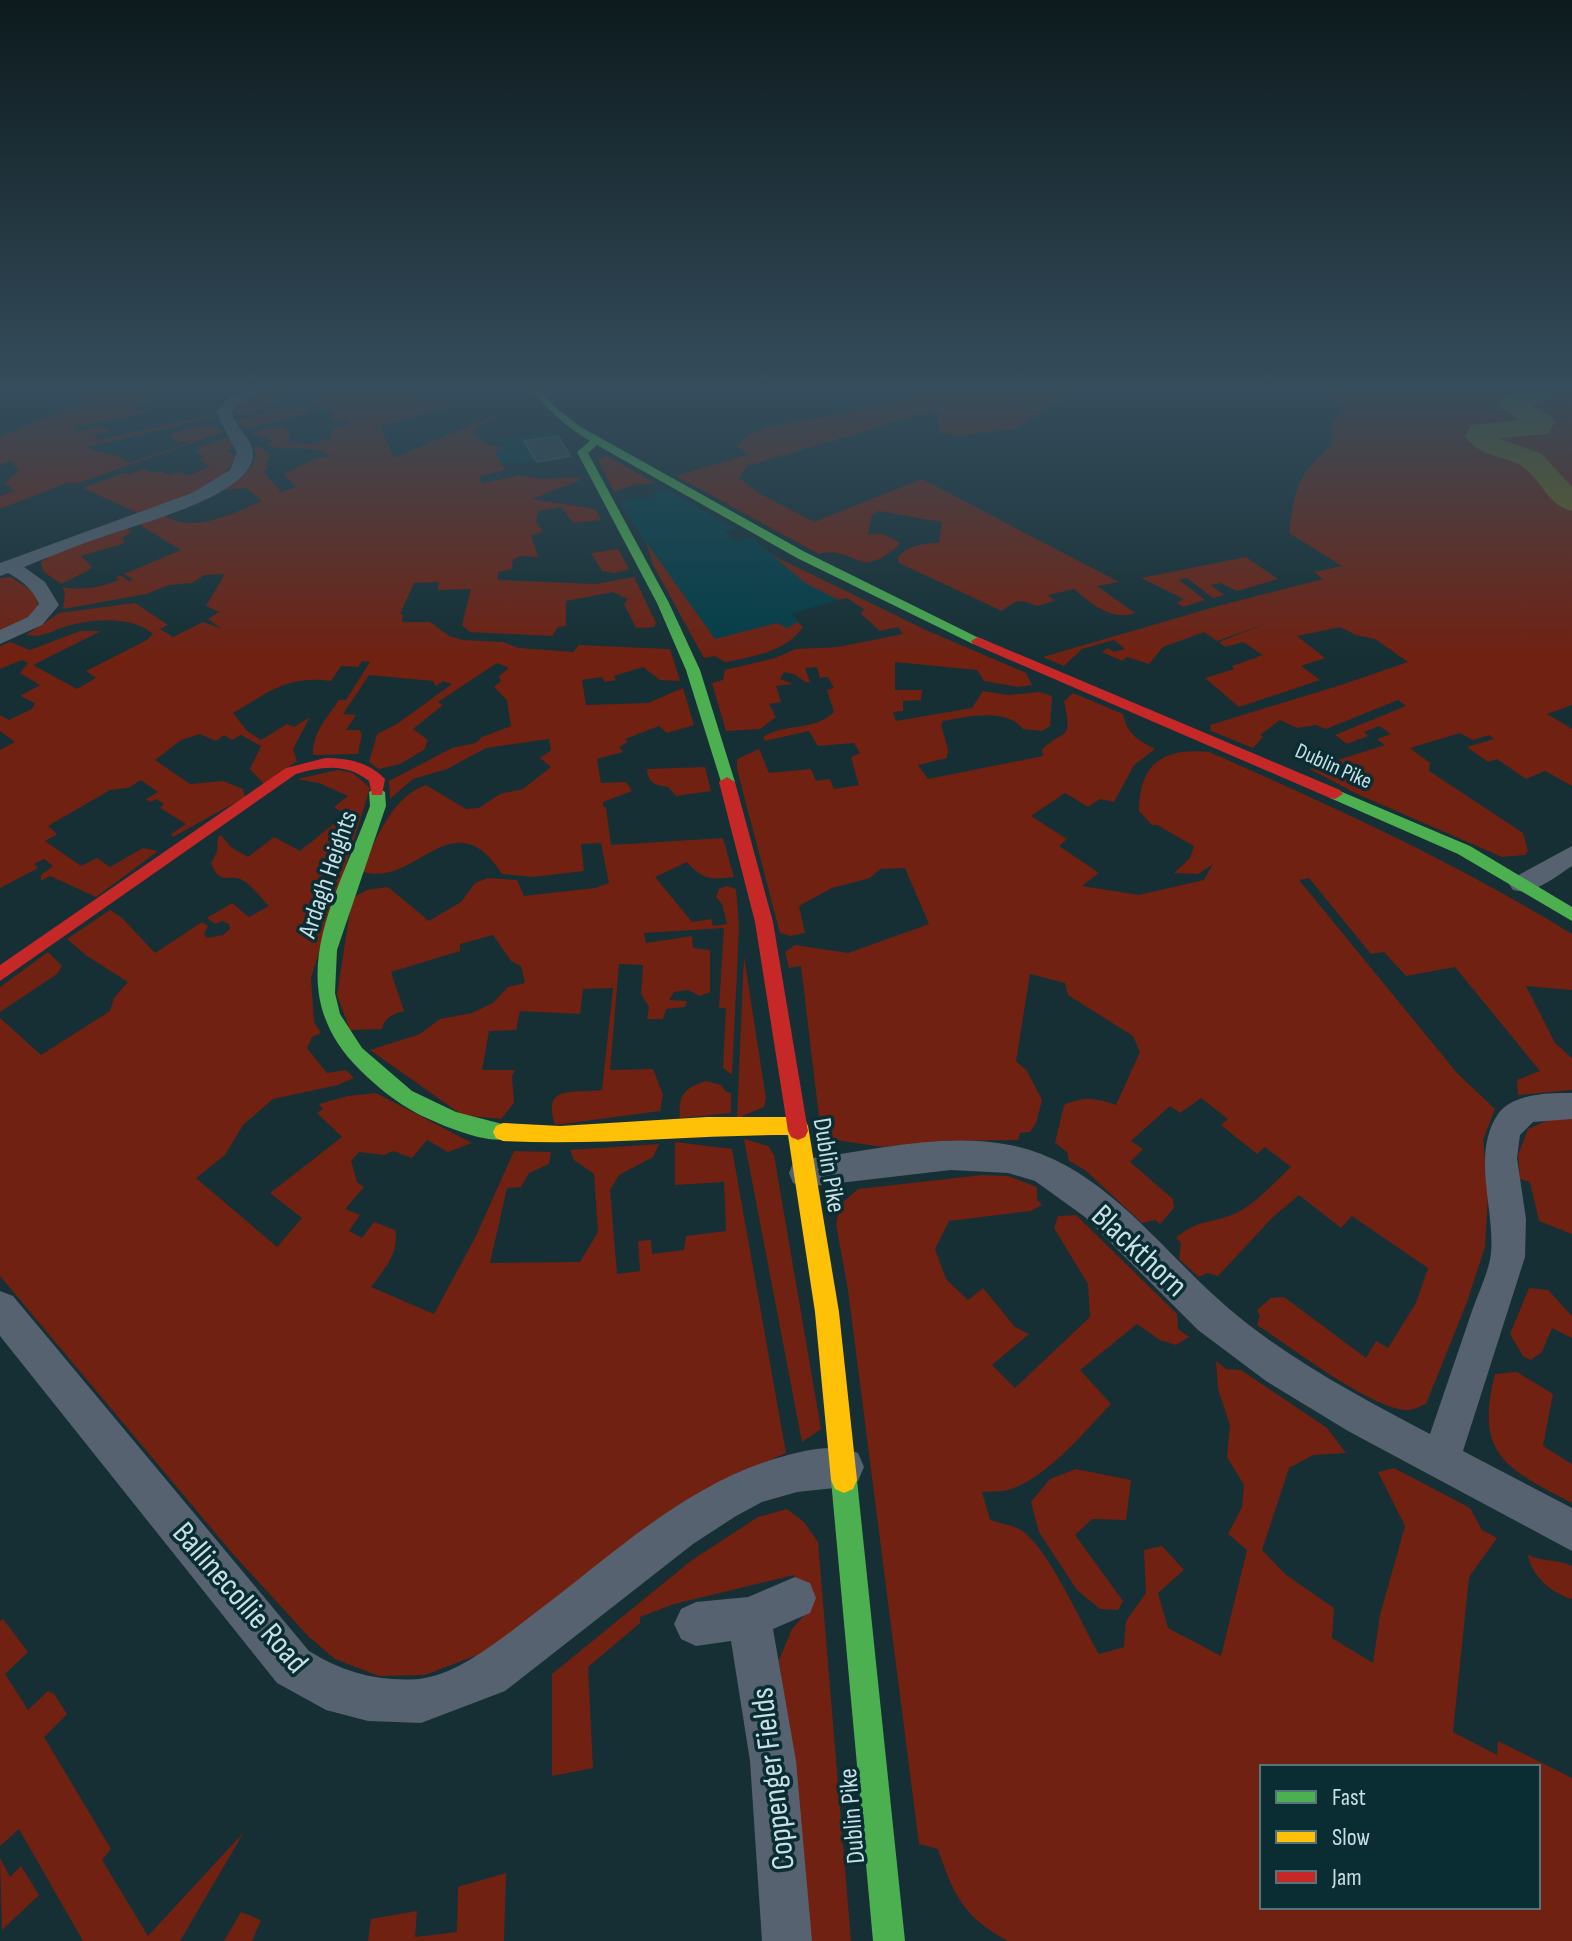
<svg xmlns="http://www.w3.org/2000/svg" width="1572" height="1941" font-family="'Sofia Sans Condensed',sans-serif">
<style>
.built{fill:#033e48}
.green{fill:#712111;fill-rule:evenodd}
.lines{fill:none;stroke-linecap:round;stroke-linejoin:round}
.river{fill:#716017;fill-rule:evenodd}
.building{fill:#31494e;stroke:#415559;stroke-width:2}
.street{fill:#56626f;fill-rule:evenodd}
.fast{fill:#4caf50;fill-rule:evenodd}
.slow{fill:#ffc107;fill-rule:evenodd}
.jam{fill:#c62828;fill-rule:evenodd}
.labels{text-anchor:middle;stroke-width:7;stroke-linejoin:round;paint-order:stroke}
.far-street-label{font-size:22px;fill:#c8dfe4;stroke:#0a2d33}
.street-label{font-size:26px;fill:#c8dfe4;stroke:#0a2d33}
.near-street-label{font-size:32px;fill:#c8dfe4;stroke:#0a2d33}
</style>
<rect width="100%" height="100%" fill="#152f34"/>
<g class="built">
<polygon points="552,432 571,455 517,465 514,461 502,464 494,450 503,447 498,445 499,440"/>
<polygon points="666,489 735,529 725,532 736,542 752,537 772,555 853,595 792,614 803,627 713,652 620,502 641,496 646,499 656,496 652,493"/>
</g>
<g class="green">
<path d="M88,386H176L154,394L159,397L131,410H150L147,413L76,427L78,432L104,426L110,431L94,435L98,440L211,415V418L87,447C102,456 113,450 129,463L191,442H178L169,437L174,433C191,429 210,419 224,432L75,484L69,482L0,509V496L14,491L5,483L19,471L11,461L0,464V436L85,402L70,393Z"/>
<path d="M275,386H447L414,394L418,399L445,393L450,397L436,402L440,405L450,403L453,405L380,426L394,458L478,422L498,417L476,427L474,434L485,443L505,448L494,450L505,470L479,476L482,483L523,475L540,479L578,477L580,480L532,499L595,509L601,520L573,523L561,507L538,511L536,522L543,532L531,535L538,557L521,556L513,559L512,569L498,572V580L596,584L634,577L656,623L654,627L636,628L624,604L628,599L613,592L566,601V626L558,627L552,636L470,632L462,625L471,589L438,590L439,582L414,583L400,614H403L402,622H430L449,636L463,640L503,642L519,648L573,652L579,645L670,649L680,681L660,680L643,667L614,676L616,680L605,682L602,677L582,680L586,705L648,703L683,688L694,725L667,733L659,726L625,739L628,742L619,747L623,752L597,759L601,783L626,782L632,791L603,802V806L606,808L611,845L723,838L734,877C711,880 703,880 687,862L655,877L692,922L711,919L713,926L727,924L722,904L716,897L719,889L727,886L736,889L739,927L732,1075L723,1068L726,1008H719L724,928L644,933L646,943L692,936L693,948L710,950V992L700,996L688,990L674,992L669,1000L687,1001L685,1007L666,1009L663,1019H647L649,1007L641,994L643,965L619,964L610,1070L653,1069L663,1095L660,1111L555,1125C541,1083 575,1094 602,1090L613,988L583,989L580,1014L520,1011L516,1030L489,1031L482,1070H515L512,1076L514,1103L501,1119L462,1115L370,1050L420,1034L440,1019L472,1013L493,1003L508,987L525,983L521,966L511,961L493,935L460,944V951L391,972L404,1011C393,1014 385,1017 382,1029L350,1030L337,995L352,898L367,890L388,887L429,921L461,902L475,883L488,878L517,880L524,896L595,888L609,883L601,843L581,844L584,871L533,877L502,874C452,796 415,891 361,871C376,840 391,797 426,785L466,809L479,808L500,794L523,789L551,767L540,758L551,750L549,739L486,748L447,769L413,779L390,799L389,781L452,748L476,743L482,737L511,726L507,700L494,687L501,681L499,676L509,668L497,663L438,702L443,705L413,729L428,740L424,750L400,764L379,769L369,762L377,734L397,724L452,684L443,681L436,686L433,681L369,675L343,714L356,715L346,730H359L362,734L358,754L313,755C312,734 327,717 339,700H346L370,662L362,661L358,667L341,666L331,681C288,675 269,692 233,713L247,731L261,740L287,724L294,727L310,717L293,749L297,761L264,784L250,769L261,746L241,735L232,740L224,735L216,741L200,734L181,740L155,760L190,784L223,781L243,789L245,797L173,837L171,834L186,824L160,808L164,804L156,799L150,802L146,799L158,792L141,780L128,788L110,790L48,826L57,834L45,841L81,866L97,858L110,867L143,848L158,851L96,897L50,876L41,881V875L53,866L44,859L34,864L38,868L0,888V750L15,742L0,731V715L9,720L32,709L35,703L20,696L40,685L20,673L28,663L22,660L0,669V646L10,642L30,650L80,631H101L33,665L77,689L96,678L86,671L147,640L153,634C132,615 89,619 64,627C50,632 41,638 26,635L59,613L135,603L168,625L160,629L173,637L203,622L222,629L208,619L219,612L206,606L225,574L204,575L192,583L169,585L146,594L63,609L65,593L62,587C81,591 102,587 119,580L116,577L120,575L129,581L133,579L124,574L181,550L140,525L163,515C195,534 231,514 262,501L246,488L222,490C239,481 252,472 256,453L253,448L259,446L271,455L267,460V470L263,471L281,492L296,487L284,474L316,458L330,456C312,442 286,454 267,444L273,441L250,433L281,425L289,429V443L310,444L331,439L332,427L347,425L346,420L333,422L332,412L327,408L318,410L314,405L307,407L310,412L246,429L235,421L277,408L306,407L328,391C286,378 269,420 234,414L240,403Z"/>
<path d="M947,386H1083L1014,429L957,436L939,432V409L747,466L739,478L760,494L814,522L922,479L1119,582L1097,586L1135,613C1111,621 1092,604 1074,589L1048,595L1054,601L1037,606C1020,599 1016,599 1002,611L899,563L898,557C909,545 924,543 939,543L942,522L879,511L872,515L868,534H883L899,542L898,546C856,582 857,545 819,554L676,476L750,454L737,447L746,436L770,426L838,415Z"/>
<path d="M1318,386H1572V705L1547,714L1572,729V786L1545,771L1526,779L1497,759L1488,762L1467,747L1494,739L1489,735L1473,740L1460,733L1410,748L1430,763L1429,771L1523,833L1528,851L1525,855L1502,857L1355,793L1310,769L1385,745L1377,739L1391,734L1379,726L1364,732L1368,736L1347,744L1335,735L1406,706L1398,700L1326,729L1316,725L1297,728L1280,720L1260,735L1263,737L1253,748L1211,731L1210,725L1344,684L1408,662L1375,639L1356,635L1340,627L1297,636L1325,658L1301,666L1320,680L1239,707L1205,678L1234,669L1232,666L1263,655L1243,642L1225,647L1219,642L1265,624L1217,641L1204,632L1163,647L1149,664L1127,657L1122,661L1102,652L1108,648L1114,652L1125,649L1114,640L1082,649L1064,666L1043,657L1218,606L1323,579L1314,572L1342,566L1289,533C1295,488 1297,474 1332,445L1331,422L1343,413L1341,402L1328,398Z"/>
<path d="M224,438H230L234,447L227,451L236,456C226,488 167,504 138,513L83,488L124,473L129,475L144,469L153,473L159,471L170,475L179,472L188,476L210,466L198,460L204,457L195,451L201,449L199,447Z"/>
<polygon points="607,456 655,483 633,485 614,492 598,459"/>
<polygon points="124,528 133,531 122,538 125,543 81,556 92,567 89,570 61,584 43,571 41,562 52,555"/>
<path d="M646,542L715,639L777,623L787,628L798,622L803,627C786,652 752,657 725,662L715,656L704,658L653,565Z"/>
<polygon points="618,549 629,569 615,573 602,571 591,553"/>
<path d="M772,555L928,631L1026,673L1032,685L1018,687L984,681L977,670L895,662V690H922L921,700L903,701V711L893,712L896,721L972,708L983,691L1008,695L1040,692L1052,696L1050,726L1042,731L1023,729C1006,707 966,717 943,721L941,725L948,749L947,758L918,765L928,779L1043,756L1042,749C1065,728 1073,742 1064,701L1073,693L1123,714C1127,734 1138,740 1155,749L1134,765L1114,802L1100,799L1088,807L1065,793L1031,816L1067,839L1059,846L1099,873L1082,886L1139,895L1204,880L1213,864L1198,874L1174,873L1190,858L1194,846L1157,825H1152L1139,811C1139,764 1163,747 1209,752C1335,807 1455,862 1572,934V990L1526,986L1555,1043L1572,1058V1090L1518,1095L1517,1080L1540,1071L1455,967L1406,976L1384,952L1371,954L1309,878L1299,880L1457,1073L1495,1109L1483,1140L1488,1195L1485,1247L1467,1302L1426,1404C1421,1406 1413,1410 1408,1410C1374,1411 1288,1345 1257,1325L1260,1316L1257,1310L1271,1298L1284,1297L1366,1358L1376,1341L1388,1348L1416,1303L1428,1268L1352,1216L1341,1228L1299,1195L1273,1217L1218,1276L1207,1273L1199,1277L1179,1259L1181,1243L1176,1238C1197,1220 1206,1224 1229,1216C1254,1207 1272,1184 1291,1167L1265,1147L1257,1154L1221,1125L1228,1119L1201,1098L1180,1113L1170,1106L1131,1141L1143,1149L1130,1162L1173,1199L1174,1208L1160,1224L1155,1220L1142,1223L1085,1170L1069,1161L1067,1152L1055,1143L1064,1105C1084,1096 1096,1098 1116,1105L1140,1052L1133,1036L1068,995L1065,983L1030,974L1016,1061L1027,1071L1042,1100L1036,1123L1030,1132L1020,1133L1018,1140L943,1141L883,1147L829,1139L820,1125L801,966L789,968L785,952L795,945L848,953L929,924L905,868L880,869L870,878L832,888L799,906L805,933L790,936L780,933L737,769V759L759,749L769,773L811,769L816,781L830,779L834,789L859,785L851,757L860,753L854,743L818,746L809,731L765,741L763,737C784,723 816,731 834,712L827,690L834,688L828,677L820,678L817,667L805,668L810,682H805L794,674L784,672L780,679L793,684L776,686L781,702L769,704L776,717L760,729L726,731L712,683L723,680L725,670L775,658L796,649L838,647L903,634L898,627L880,631L860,613L865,610L847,598L839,600L805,583Z"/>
<polygon points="1246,557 1278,579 1237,591 1220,583 1211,585 1224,595 1213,598 1187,578 1179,580 1205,600 1183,607 1177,603 1184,599 1141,578"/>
<polygon points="11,577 37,594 38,612 0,634 0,578"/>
<path d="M705,767L711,791L676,796L668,787C656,785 648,784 647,769Z"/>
<path d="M338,770L353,773L370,788L311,978L314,1022L321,1033L312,1037L307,1048L327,1073L346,1070L354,1078L338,1085L273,1099L243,1125L225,1155L196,1178L277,1247L302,1218L270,1193L342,1137L317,1113L323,1109L319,1104L348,1096L376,1093L472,1143L448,1152L427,1140L412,1158L393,1151L384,1155L359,1152L351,1161L357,1182L364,1187L345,1209L360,1215L349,1231L362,1238L374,1222L395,1230C400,1253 384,1269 371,1287L434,1314L476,1236L514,1151L551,1152L549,1164L529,1173L521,1187L507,1188L490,1263L580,1262L598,1232L594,1174L574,1160L570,1150L659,1144L653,1157L619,1175L610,1190L617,1274L640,1271L638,1241L651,1240L652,1254L684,1250L686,1236L726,1231L724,1182L675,1185V1142L732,1149L786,1453L748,1470L480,1654L425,1675L379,1676L335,1659L309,1637L233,1554L0,1276V1018L41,1055L110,1011L114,998L128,982L87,956L67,939L110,910L122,918L155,953L202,922L208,926L204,934L207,938L223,935L230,929L229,924L222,921L215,924L207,918L232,903L249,917L269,906C262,899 252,886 244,881C229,872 221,888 211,863L217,852L218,837L221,835L232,848L248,857L274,837L300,851L346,814L334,807L348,796L319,783L297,779Z"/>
<polygon points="48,952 62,966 57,974 0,1012 0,987"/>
<polygon points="744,956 766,1099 764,1107 737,1118"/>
<path d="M706,1081L721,1085L726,1092L731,1093V1113L680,1118C678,1095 684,1088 706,1081Z"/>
<polygon points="1553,1118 1572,1119 1572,1234 1539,1221 1530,1182 1520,1179 1518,1155 1528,1129"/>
<polygon points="744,1139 768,1146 774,1155 821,1429 802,1442"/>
<path d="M983,1175L1008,1176L1037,1187V1199L1042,1205L1031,1211L949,1221L935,1249L946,1279L968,1300L983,1288L1015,1327L1029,1334L992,1365L1015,1388L1090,1317L1088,1284L1054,1228L1058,1216L1076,1215L1177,1314L1178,1329L1189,1337L1176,1345L1160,1340L1137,1324L1080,1370L1111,1404C1084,1432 1046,1479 1008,1490C1000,1492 990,1491 982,1492L990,1520C999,1523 1011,1525 1019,1529C1047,1544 1082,1625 1099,1654L1124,1647L1126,1621L1146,1593L1144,1550L1162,1546L1184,1570L1158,1593L1168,1628L1221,1656L1247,1550L1228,1534L1242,1507L1244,1485L1227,1457L1230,1425L1218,1389L1216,1361L1226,1369L1241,1370L1327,1428L1346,1453L1313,1455L1289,1468L1262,1550L1285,1574L1334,1608L1332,1638L1373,1663L1380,1615L1405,1526L1378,1472L1394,1468L1470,1508L1482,1530L1497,1538L1469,1577L1453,1732L1497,1755L1498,1741L1572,1778V1941H1008C964,1918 953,1894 938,1849L919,1844L848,1290L836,1224L841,1204L858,1189ZM1262,1767H1538V1907H1262Z"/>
<polygon points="1529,1288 1548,1290 1572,1316 1572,1338 1552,1328 1542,1352 1531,1360 1523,1356 1510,1334"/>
<path d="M1517,1372L1553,1394L1543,1446L1572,1464V1503C1507,1469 1474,1455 1495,1374Z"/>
<polygon points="1076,1469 1131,1480 1126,1520 1092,1519 1075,1535 1123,1601 1118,1610 1100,1609 1077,1590 1039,1532 1031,1502 1050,1479"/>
<polygon points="787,1509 804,1522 818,1542 851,1941 811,1941 805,1863 779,1660 792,1629 808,1611 794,1575 674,1604 640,1617 640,1623 588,1667 593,1768 552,1776 552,1674 692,1560 758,1517"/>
<path d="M1528,1555C1543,1562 1557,1559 1572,1566V1599C1552,1594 1531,1575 1528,1555Z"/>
<polygon points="3,1619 28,1652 5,1674 28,1710 48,1691 54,1694 67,1714 44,1737 111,1849 102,1860 148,1936 244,1832 180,1941 83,1941 19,1829 0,1846 0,1621"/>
<polygon points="0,1858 10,1877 21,1866 39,1895 2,1930"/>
<polygon points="506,1873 504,1941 368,1941 371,1919 417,1911 415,1937 457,1932 458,1887"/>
<polygon points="241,1912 261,1920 252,1941 224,1941"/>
</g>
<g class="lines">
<path class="river" d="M1532,386H1567L1563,392L1532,406L1551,416L1555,422L1548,434L1498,438L1542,454L1572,487V511C1546,505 1542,478 1520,465C1500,454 1479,457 1465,436L1471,425L1519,420L1498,405L1502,399Z"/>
</g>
<polygon class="building" points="558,436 570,456 537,462 524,441"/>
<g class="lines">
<g class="street">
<path d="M252,386H271L238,404L232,412C235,429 254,438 253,456C250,496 138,524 105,536C78,545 51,556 24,567L45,582L59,605L42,625L0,644V630L28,617L39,604C33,589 22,581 8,573L0,576V563L192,493L230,470L237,453L216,412L228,398Z"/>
<path d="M1572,846V866C1555,877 1533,896 1513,890L1509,884L1513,878Z"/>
<path d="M1572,1093V1119L1533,1122L1520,1135L1517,1158L1526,1219L1525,1257L1463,1451L1572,1508V1551L1348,1431L1266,1381L1198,1330L1085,1217L1035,1181L1008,1173L951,1170L805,1187L793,1183L789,1173L793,1163L805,1159C871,1151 943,1132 1010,1145C1107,1164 1166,1259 1239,1317C1297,1364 1364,1399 1430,1434C1444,1393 1458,1352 1472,1311C1478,1293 1489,1272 1491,1253C1495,1209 1471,1154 1498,1114C1513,1093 1549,1093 1572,1093Z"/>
<path d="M0,1291L13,1296L309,1651C342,1672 379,1682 419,1679C459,1675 503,1637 535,1613C611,1556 687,1483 781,1457C805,1450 835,1443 858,1453L864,1467L858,1481L844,1487L797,1492L762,1502L736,1516L693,1544L505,1691L421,1723L368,1721L326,1710L277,1683L0,1336Z"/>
<polygon points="795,1577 810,1583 816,1598 810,1613 773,1629 796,1761 812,1941 762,1941 750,1761 731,1641 696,1646 681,1639 674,1624 681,1609 696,1602 748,1597"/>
</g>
<g class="fast">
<path d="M529,386H538L554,406L579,426L805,552L985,641L973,644L797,558L597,445L588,453L669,603L700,670L735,782L727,787L722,785L686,670L657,603L577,452L590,441C565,426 546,409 529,386Z"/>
<path d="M377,787L385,792L386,806L337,950L335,993L340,1014L362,1048L412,1091L456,1112L510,1126L513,1132L510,1138C488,1146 439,1124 418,1114C396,1102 377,1087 360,1070C276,987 337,898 370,806L369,792Z"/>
<polygon points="1335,789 1470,846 1572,907 1572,921 1458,854 1330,798 1327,794 1330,790"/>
<polygon points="844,1467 853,1471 857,1480 905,1941 873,1941 831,1480 835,1471"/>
</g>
<path class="slow" d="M707,1117H798L805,1120L808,1126L839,1312L857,1480L853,1489L844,1493L835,1489L831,1480L815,1312L788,1135C693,1135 598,1146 503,1141L496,1138L493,1132L496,1126L503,1123L560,1126Z"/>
<g class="jam">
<polygon points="978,637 1340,790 1343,794 1335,799 1330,798 973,644 971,641"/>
<path d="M325,758C347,758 369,762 385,779L382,795H372L369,781C347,763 322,766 296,774L0,981V965L286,768Z"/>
<polygon points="727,777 735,782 773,922 808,1131 805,1137 798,1140 791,1137 788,1131 755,922 719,782"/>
</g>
</g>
<linearGradient id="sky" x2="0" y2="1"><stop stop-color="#0c1a1d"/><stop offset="0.59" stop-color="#354d5c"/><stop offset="1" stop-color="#354d5c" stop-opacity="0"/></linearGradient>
<rect width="1572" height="658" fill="url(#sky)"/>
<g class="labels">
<g class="far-street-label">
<text transform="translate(1334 765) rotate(24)" y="8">Dublin Pike</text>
</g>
<g class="street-label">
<text transform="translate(327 874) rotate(-71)" y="9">Ardagh Heights</text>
<text transform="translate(830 1165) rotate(81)" y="9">Dublin Pike</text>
<text transform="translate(851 1816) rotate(-95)" y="9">Dublin Pike</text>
</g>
<g class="near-street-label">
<text transform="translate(1140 1250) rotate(43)" y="11">Blackthorn</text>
<text transform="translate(241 1597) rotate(49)" y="11">Ballinecollie Road</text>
<text transform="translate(772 1779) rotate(-97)" y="11">Coppenger Fields</text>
</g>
</g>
<rect x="1260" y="1765" width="280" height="144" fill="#0a2d33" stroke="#56747a" stroke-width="2"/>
<rect x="1276" y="1791" width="40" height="12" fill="#4caf50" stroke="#56747a" stroke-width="2"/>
<text x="1332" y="1805" font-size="24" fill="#c8dfe4">Fast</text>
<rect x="1276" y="1831" width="40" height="12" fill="#ffc107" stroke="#56747a" stroke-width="2"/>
<text x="1332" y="1845" font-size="24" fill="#c8dfe4">Slow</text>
<rect x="1276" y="1871" width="40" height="12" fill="#c62828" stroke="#56747a" stroke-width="2"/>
<text x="1332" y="1885" font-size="24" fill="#c8dfe4">Jam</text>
</svg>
